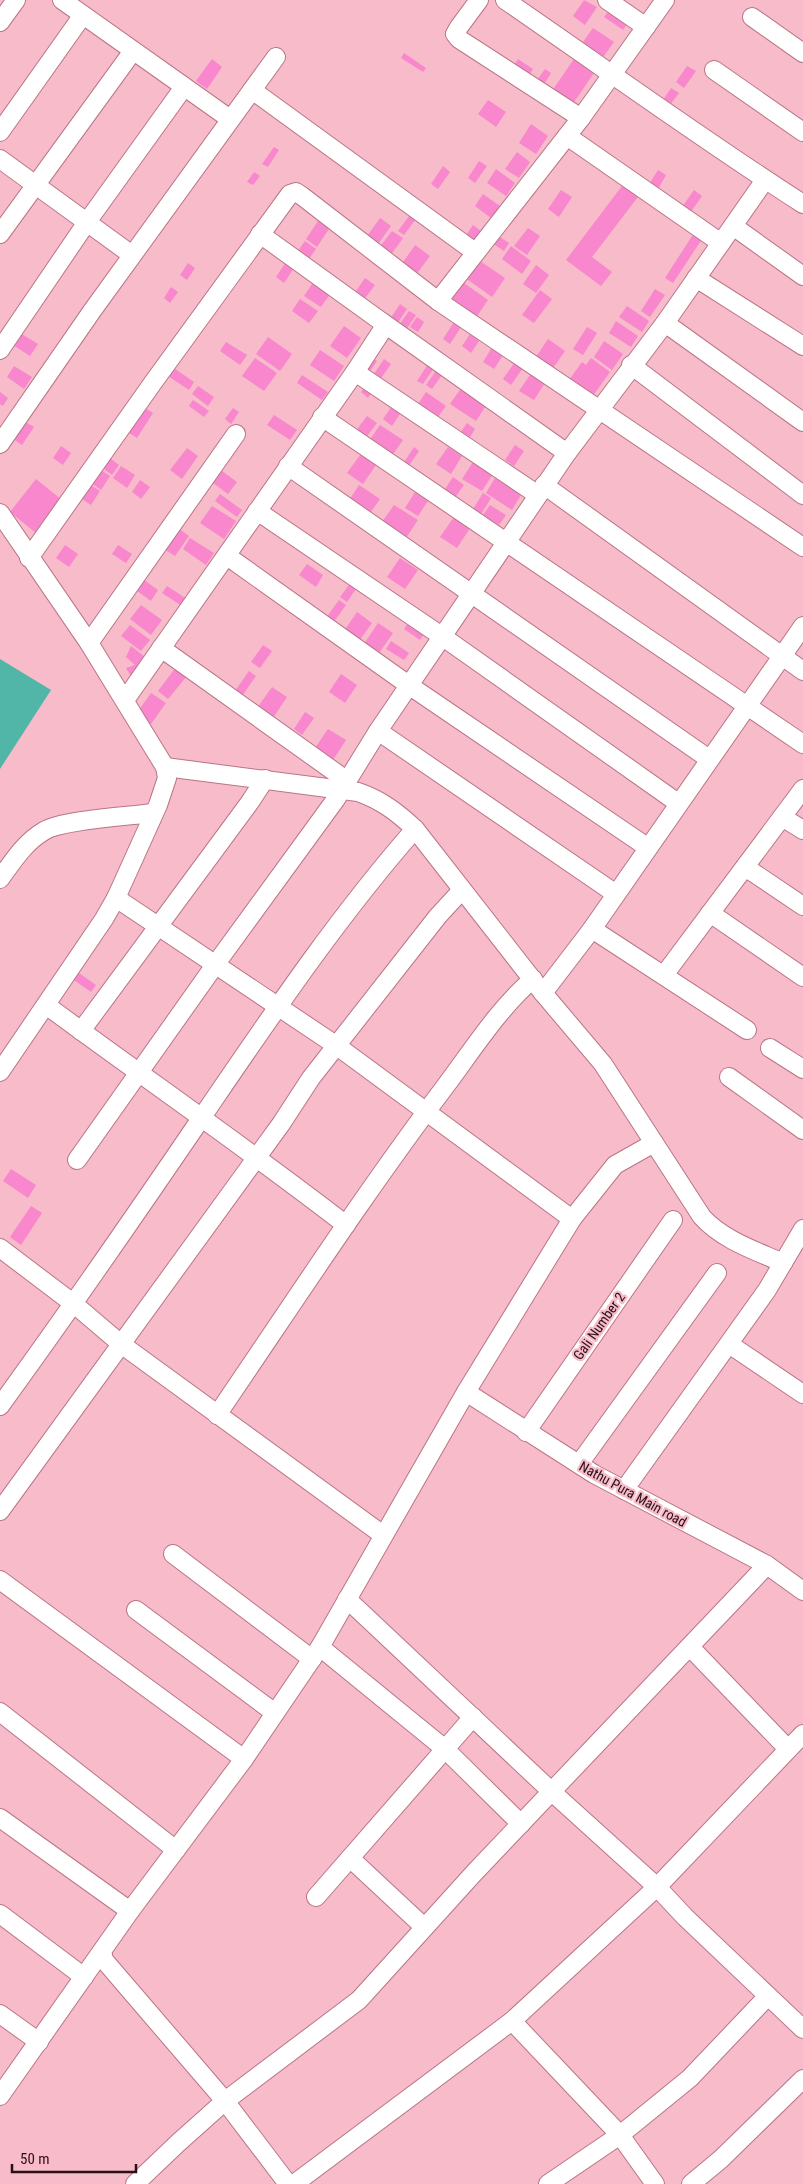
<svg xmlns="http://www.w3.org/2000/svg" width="803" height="2184" font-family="'Roboto Condensed',sans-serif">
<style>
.water{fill:#51b5a7}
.building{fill:#f887ce}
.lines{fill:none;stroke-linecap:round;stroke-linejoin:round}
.street-casing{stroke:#ba7587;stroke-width:20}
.street{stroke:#fff;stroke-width:18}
.labels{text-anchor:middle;stroke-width:4.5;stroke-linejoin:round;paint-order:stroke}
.street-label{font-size:14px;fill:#290f17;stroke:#f7bbc9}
</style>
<rect width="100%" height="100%" fill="#f7bbc9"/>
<polygon class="water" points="0,659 51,690 0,769"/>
<g class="building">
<polygon points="584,0 597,7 585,25 573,16"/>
<polygon points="609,10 628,22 623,30 604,17"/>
<polygon points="593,28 614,42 601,60 580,46"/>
<polygon points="404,53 426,68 423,72 401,58"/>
<polygon points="576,56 596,70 572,105 552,91"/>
<polygon points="212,59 222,67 207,89 196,81"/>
<polygon points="518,59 533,69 525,81 510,72"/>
<polygon points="687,66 696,71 684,88 676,82"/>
<polygon points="545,69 551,73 541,89 534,84"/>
<polygon points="671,88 679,93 670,105 663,100"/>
<polygon points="488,100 506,112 496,127 478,114"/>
<polygon points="531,124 548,136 536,154 519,143"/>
<polygon points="274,147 279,150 268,167 262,164"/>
<polygon points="517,152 530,162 519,178 505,169"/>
<polygon points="479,161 487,166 475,183 468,178"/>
<polygon points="443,166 450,172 438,189 431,184"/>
<polygon points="496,169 515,183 506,196 487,183"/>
<polygon points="658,170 666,175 657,191 648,186"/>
<polygon points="254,172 260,176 253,185 247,182"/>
<polygon points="625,182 641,193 592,257 612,272 601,286 566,260"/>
<polygon points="561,190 572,197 559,217 548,209"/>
<polygon points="694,190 702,196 688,216 680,210"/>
<polygon points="483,194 500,206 491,218 475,206"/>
<polygon points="412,212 418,216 404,235 398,231"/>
<polygon points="320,218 331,226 317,247 306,239"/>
<polygon points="380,218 391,226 376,247 365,239"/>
<polygon points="473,225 485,234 479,243 466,235"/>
<polygon points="528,228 540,236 527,255 514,246"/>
<polygon points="392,231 403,238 390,256 379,248"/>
<polygon points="694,233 702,239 673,283 665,278"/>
<polygon points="497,235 509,243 504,251 492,243"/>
<polygon points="305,241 316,249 306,263 295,255"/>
<polygon points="415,245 430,256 415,276 401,265"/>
<polygon points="511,246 531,261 522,274 502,259"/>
<polygon points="288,259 296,265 284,283 276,277"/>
<polygon points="477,259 505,278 492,297 464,277"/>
<polygon points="188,263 195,268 187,280 180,275"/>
<polygon points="536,265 549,275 536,293 523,284"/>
<polygon points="316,278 333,290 321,307 304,296"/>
<polygon points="365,278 375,285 363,301 354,294"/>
<polygon points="461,281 488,300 475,319 448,300"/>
<polygon points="171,287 178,292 170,303 164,298"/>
<polygon points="655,289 665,295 650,317 641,311"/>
<polygon points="540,290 552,299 534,323 522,315"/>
<polygon points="300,299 318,311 309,323 292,311"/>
<polygon points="400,304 407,309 395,327 388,322"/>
<polygon points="627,306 649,321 642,332 619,317"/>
<polygon points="409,311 416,315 406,330 399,325"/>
<polygon points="417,317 424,322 418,332 410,327"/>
<polygon points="456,319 463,324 450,344 443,339"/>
<polygon points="616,321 638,336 631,347 609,333"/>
<polygon points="344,326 361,338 347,358 330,346"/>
<polygon points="587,327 597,333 583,355 573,349"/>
<polygon points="472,331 481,338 471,353 462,346"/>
<polygon points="20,333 38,344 30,356 13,345"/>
<polygon points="268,337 292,354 280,371 256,354"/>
<polygon points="548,339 565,351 549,374 532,363"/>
<polygon points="604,341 623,354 612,370 594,357"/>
<polygon points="226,342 247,355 240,365 220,351"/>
<polygon points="494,344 505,352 494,369 483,362"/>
<polygon points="320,350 344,366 334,381 310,365"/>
<polygon points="369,355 377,361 366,377 358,371"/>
<polygon points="255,358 277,373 264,391 242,376"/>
<polygon points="591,358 610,372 592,397 569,380 582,362 586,365"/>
<polygon points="384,359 391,364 379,381 372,377"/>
<polygon points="517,359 525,365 511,385 503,379"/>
<polygon points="430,361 436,365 423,384 417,381"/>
<polygon points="14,366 32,377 24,389 7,377"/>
<polygon points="171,366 194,382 189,390 165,374"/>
<polygon points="438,368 444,372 432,389 426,385"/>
<polygon points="534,369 548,378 534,400 519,391"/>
<polygon points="302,375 328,392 322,400 297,383"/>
<polygon points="367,384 374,389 368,398 361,392"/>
<polygon points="198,386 214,397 208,406 192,394"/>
<polygon points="462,387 487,404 476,421 450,404"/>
<polygon points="0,392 8,398 3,406 0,404"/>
<polygon points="426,392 446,406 435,421 416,407"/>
<polygon points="193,400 209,411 204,417 189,406"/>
<polygon points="394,403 403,409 392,426 383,419"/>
<polygon points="139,404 153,413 137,438 123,429"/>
<polygon points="233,408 239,412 231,424 225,419"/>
<polygon points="274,415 297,430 290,440 267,425"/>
<polygon points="367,416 377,423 365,439 355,432"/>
<polygon points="24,421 34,427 22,445 12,438"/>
<polygon points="467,423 475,429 465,445 456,439"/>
<polygon points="380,425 403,440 389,460 367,444"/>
<polygon points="515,445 524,451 514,466 505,460"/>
<polygon points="61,446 71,453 63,465 53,458"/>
<polygon points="414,447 419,451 406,470 401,467"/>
<polygon points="448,447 462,456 451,474 436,464"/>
<polygon points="187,448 198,456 182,479 170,470"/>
<polygon points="363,451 378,462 363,484 347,473"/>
<polygon points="107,456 119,465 112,475 100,466"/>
<polygon points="473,462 493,474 482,491 462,479"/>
<polygon points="121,466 135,475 127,488 113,478"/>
<polygon points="218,468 237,482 228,494 209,480"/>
<polygon points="99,469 110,476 101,490 90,482"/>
<polygon points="453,477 464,485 451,503 441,495"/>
<polygon points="495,478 521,495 512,510 486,493"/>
<polygon points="36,479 62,500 36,533 10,512"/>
<polygon points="140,480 150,487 141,499 132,492"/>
<polygon points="88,483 100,491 91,505 79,497"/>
<polygon points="359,485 380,499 366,519 346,505"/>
<polygon points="415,492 428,501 418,516 405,508"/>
<polygon points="483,493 491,498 478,519 470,514"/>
<polygon points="220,494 242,510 237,517 215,501"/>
<polygon points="394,505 418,520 406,538 382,522"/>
<polygon points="490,505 506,515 499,525 483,515"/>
<polygon points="212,506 236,521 224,539 200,523"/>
<polygon points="454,517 470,528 457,548 440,537"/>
<polygon points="178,528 189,536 175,556 164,549"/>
<polygon points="190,538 214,553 206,565 183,549"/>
<polygon points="65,545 78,554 69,567 56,558"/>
<polygon points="118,545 132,554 126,563 112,554"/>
<polygon points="400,558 418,570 405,589 387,577"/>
<polygon points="307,564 323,575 316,587 299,575"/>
<polygon points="140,577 158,590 151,601 133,588"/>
<polygon points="352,581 358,586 347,602 340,597"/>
<polygon points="167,586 190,601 185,608 162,593"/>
<polygon points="339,600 346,605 333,623 326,618"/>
<polygon points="141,605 162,620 151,635 130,619"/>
<polygon points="357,612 372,623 359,641 344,631"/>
<polygon points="410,620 426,631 420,640 404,629"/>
<polygon points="378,623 393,633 379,653 364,644"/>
<polygon points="130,625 150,640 141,651 121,636"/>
<polygon points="391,641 409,653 404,660 386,649"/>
<polygon points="263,645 272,651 260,668 251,662"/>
<polygon points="131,646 149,660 133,680 126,668 135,665 126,657"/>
<polygon points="176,667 187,676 168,699 158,691"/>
<polygon points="249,671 256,676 242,696 235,691"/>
<polygon points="341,674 357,685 345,703 329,692"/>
<polygon points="272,687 287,697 273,718 257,708"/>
<polygon points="151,693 166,703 151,724 136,714"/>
<polygon points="305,712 314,718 302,735 294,729"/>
<polygon points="328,729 346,740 333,760 315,748"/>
<polygon points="76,971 96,985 91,992 71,978"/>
<polygon points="11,1169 36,1185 28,1198 3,1181"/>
<polygon points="31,1206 42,1213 21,1245 10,1237"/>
</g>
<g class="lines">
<defs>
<g id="street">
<polyline points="62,0 230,119"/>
<polyline points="479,0 459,27 455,34 459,39 581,118"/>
<path d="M505,0C604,68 702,139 803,204"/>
<polyline points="607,0 646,27"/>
<polyline points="665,0 581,118 438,301 803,547"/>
<polyline points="752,17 803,53"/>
<polyline points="0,22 16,0"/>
<polyline points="714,70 803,132"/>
<polyline points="252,90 475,252"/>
<polyline points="0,132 83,15"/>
<polyline points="567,136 721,243"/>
<polyline points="0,159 132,255"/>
<polyline points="733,226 803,276"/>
<polyline points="0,234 133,51"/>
<polyline points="260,234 382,322 383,329 355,372"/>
<polyline points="696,278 803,346"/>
<polyline points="382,322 567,453"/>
<polyline points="665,323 803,422"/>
<polyline points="0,350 87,222 184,87"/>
<polyline points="631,365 803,495"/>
<polyline points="322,417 803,744"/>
<polyline points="0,444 92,311 276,57"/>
<polyline points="288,466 709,759"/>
<polyline points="544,485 803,671"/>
<polyline points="257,511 443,637 678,803"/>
<polyline points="0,513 89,643 165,767 167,778 158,805 116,898 104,919 0,1072"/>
<polyline points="227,556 410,686 647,847"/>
<polyline points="29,558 152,384 290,194 296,192 302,196 438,301"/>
<polyline points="89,643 236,434"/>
<polyline points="161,648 346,780"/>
<polyline points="125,700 355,372 538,495"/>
<polyline points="378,731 616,894"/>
<path d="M165,767L358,792C381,800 397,812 415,829L543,993L603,1064L702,1217C723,1240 754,1250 783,1263"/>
<polyline points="782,817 803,830"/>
<polyline points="745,867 803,906"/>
<path d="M0,879C13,861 25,842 44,831C61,820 130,816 154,813"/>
<polyline points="116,898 337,1046 572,1219"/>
<polyline points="710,913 803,977"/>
<polyline points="592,929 747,1030"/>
<polyline points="664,975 803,789"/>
<polyline points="543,993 592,929 803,626"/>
<path d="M46,1005C146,1079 248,1149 346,1225"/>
<polyline points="81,1031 250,802 265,779"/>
<polyline points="770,1048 803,1069"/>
<polyline points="729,1077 803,1130"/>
<polyline points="77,1160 215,965 336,799 378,731 567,453 665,323 765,180"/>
<polyline points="0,1248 74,1304 121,1344 383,1535"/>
<polyline points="729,1344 803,1394"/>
<polyline points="466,1392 594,1474 767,1565 803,1591"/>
<path d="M0,1406C69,1311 136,1214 202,1117C269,1019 336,919 415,829"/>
<path d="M217,1415C292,1305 364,1194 444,1088C472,1051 498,1009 533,979"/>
<polyline points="526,1432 673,1220"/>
<polyline points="579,1464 717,1273"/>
<polyline points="624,1490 767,1290 803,1229"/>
<polyline points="0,1511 281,1124 311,1078 438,916 462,890"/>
<polyline points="173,1554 312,1659"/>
<polyline points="0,1580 244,1759"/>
<polyline points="347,1599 552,1792 657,1887 685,1917 803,2029"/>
<polyline points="136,1610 275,1713"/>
<polyline points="320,1647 445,1749 521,1824"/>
<polyline points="690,1647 788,1749"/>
<polyline points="0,1712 176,1850"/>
<polyline points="0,1818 130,1911"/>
<polyline points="350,1858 424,1927"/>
<polyline points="316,1897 473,1717"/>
<polyline points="0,1914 84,1977"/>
<polyline points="102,1952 104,1960 225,2101 288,2184"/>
<polyline points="0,2014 39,2042"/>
<polyline points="512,2021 620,2135 655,2184"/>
<polyline points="0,2096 130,1911 244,1759 320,1647 466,1392 572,1219 615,1165 654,1143"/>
<polyline points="135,2184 178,2143 225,2101 359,2000 474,1873 767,1565"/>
<polyline points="294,2184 512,2021 657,1887 803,1734"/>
<polyline points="548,2184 620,2135 690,2078 768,1996"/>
<polyline points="691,2184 721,2159 803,2079"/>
</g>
</defs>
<use href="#street" class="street-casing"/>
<use href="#street" class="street"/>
</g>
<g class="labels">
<g class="street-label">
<text transform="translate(599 1326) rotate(-55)" y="5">Gali Number 2</text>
<text transform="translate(633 1494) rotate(29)" y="5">Nathu Pura Main road</text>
</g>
</g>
<path d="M12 2164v8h124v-8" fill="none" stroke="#290f17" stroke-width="2.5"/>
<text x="20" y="2164" font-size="15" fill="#290f17" stroke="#f7bbc9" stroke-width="4" paint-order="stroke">50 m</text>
</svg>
